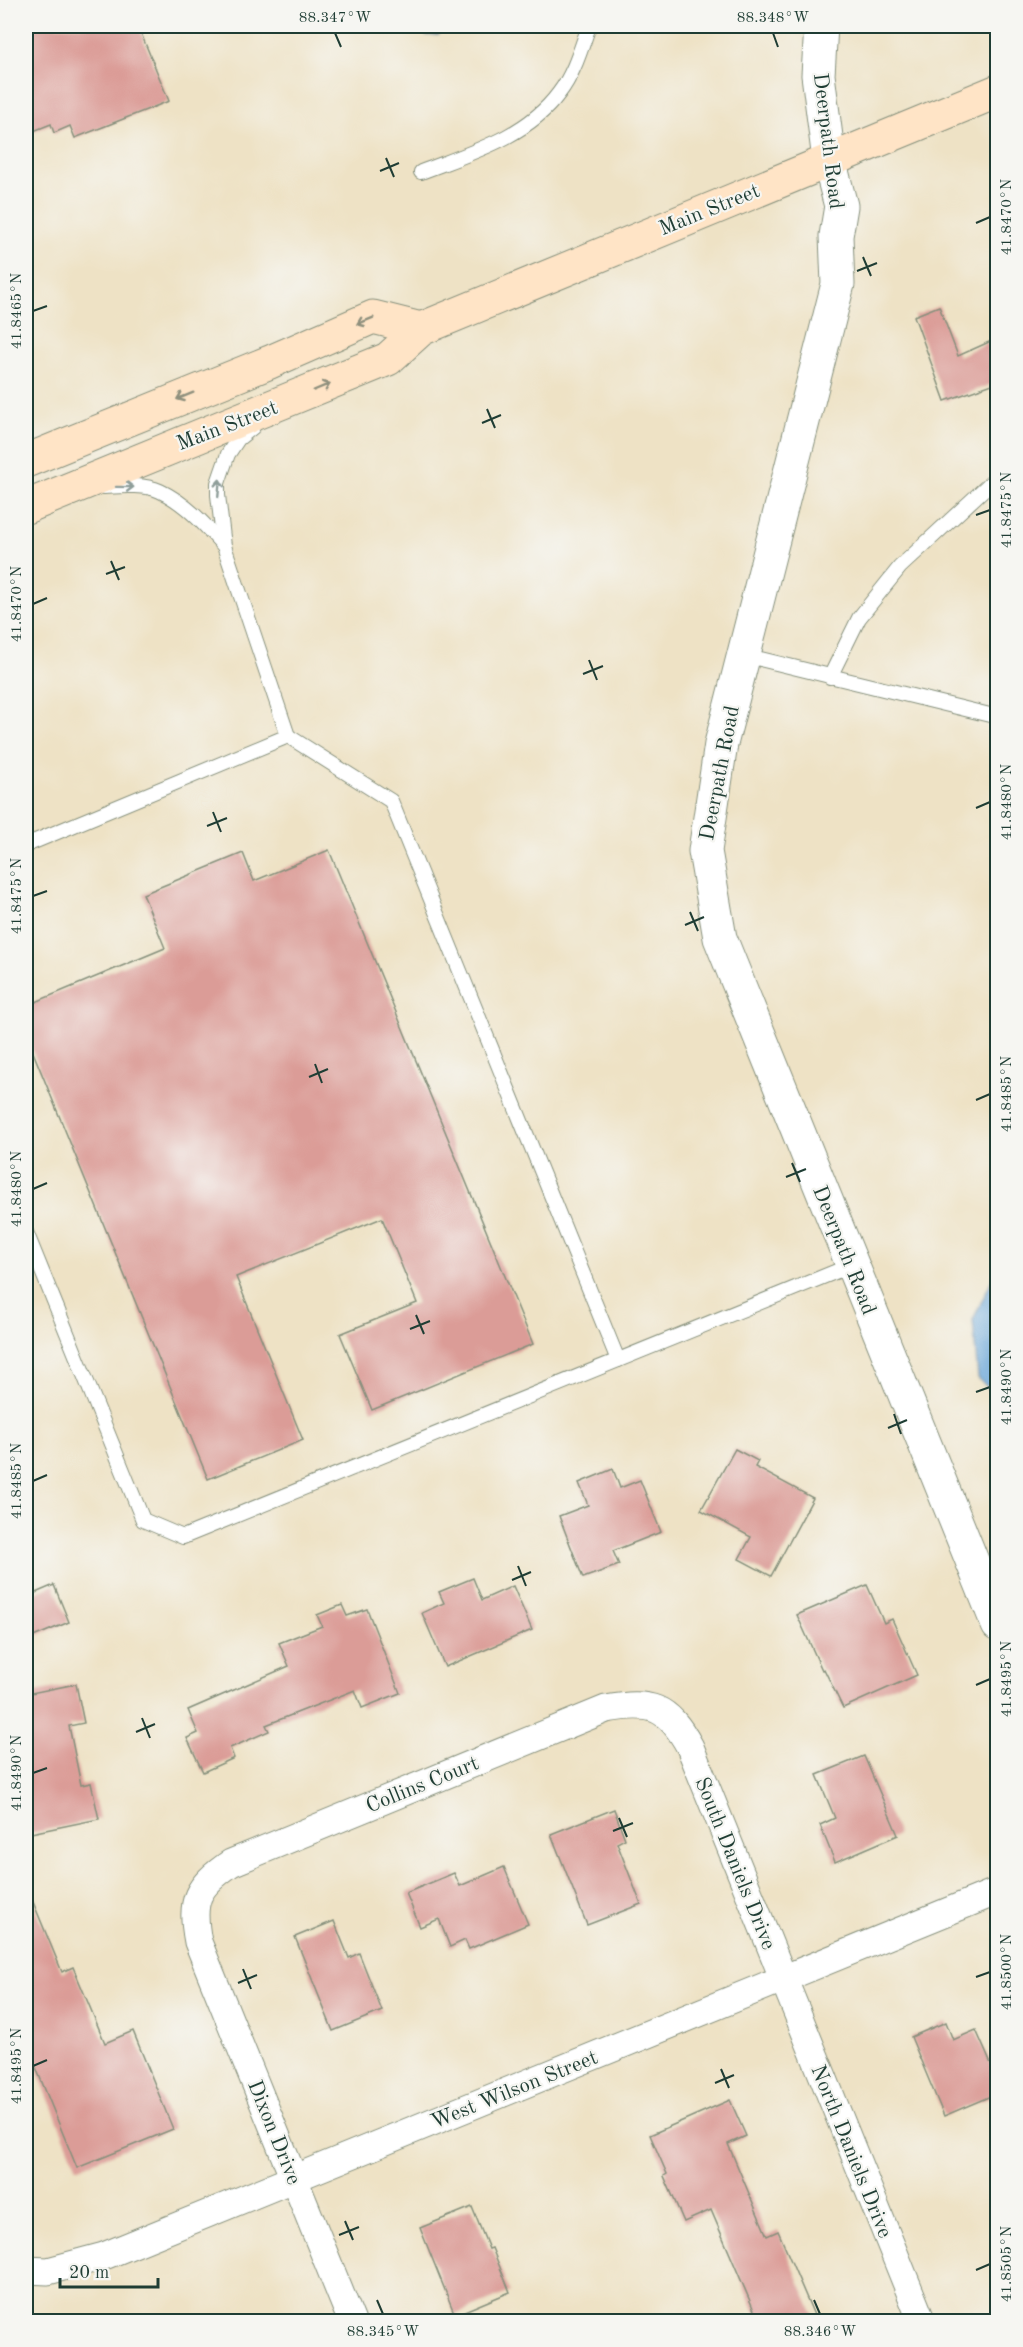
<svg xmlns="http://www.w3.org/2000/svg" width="1023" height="2347" font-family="'Old Standard TT',serif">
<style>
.water{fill:#66a4d8;stroke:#427086;stroke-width:1.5}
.building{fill:#db9c97}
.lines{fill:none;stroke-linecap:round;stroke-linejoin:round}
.service-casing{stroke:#86907c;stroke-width:16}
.minor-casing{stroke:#86907c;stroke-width:29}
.tertiary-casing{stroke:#86907c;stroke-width:35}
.secondary-casing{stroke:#86907c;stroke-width:35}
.service{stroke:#fff;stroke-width:14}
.minor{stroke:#fff;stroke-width:27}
.tertiary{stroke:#fff;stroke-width:33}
.secondary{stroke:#ffe4c6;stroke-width:33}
.oneway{stroke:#8f907d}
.oneway2{stroke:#8f9e9a}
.ticks{fill:none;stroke:#1f3d34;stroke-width:2}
.labels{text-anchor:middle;stroke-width:4.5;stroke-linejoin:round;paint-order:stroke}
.street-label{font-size:21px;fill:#1f3d34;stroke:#f6f6f2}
.neatline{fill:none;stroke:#1f3d34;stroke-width:2}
.ticks-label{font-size:15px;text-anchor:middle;fill:#1f3d34}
</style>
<rect width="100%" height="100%" fill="#f6f6f2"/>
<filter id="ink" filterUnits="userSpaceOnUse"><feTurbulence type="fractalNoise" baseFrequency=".0167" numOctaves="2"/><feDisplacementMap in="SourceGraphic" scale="12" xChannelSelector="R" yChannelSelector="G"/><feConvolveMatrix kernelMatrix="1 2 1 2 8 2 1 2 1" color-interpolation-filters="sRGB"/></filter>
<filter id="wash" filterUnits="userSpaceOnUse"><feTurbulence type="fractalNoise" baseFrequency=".008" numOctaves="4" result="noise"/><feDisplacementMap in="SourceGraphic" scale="24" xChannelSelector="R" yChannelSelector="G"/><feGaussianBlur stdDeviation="1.35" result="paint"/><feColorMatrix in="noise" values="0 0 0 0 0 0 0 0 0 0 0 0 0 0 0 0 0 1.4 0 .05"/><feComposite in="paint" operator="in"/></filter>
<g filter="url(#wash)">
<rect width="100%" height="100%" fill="#eee2c5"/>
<g class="water">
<polygon points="409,26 447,26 438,35 427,35"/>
<polygon points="997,1269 997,1396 978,1378 973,1320"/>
</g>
<g id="blocks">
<g class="building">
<polygon points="26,26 138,26 169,101 75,138 70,126 54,133 51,124 26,134"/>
<polygon points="939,306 958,356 998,338 998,382 945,401 914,316"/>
<polygon points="329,850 533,1344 372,1410 340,1334 417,1303 382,1218 236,1277 303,1440 208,1479 26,1035 26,1006 165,948 143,894 243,853 254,881"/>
<polygon points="735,1449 758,1461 755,1467 813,1498 771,1576 739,1559 751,1537 701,1510"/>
<polygon points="613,1469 620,1488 640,1480 661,1532 613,1551 619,1565 583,1578 559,1516 588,1505 579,1483"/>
<polygon points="473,1578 482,1600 513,1586 532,1630 445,1667 422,1613 444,1603 439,1592"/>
<polygon points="54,1585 69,1622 26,1640 26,1597"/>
<polygon points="867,1585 884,1623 892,1619 917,1675 843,1708 824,1669 822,1670 797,1615"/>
<polygon points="342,1605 347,1616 367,1609 400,1693 362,1708 355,1690 266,1725 269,1731 230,1748 234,1758 203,1772 187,1738 198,1733 188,1710 289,1666 279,1643 322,1626 317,1615"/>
<polygon points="76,1684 84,1723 69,1726 81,1785 91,1783 99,1819 26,1834 26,1694"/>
<polygon points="864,1756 898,1835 835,1862 820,1825 835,1818 817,1775"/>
<polygon points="614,1809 625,1839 617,1843 641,1904 587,1925 551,1834"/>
<polygon points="504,1867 528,1924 469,1949 465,1940 450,1947 439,1919 420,1927 406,1893 454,1873 460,1886"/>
<polygon points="26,1885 62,1972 73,1967 105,2043 133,2031 173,2129 77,2168 26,2043"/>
<polygon points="334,1921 349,1958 359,1953 382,2011 333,2031 295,1937"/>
<polygon points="946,2022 953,2040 976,2030 998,2080 998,2093 944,2116 911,2037"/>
<polygon points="730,2100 746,2136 728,2144 767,2236 778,2231 814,2315 798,2322 759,2322 711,2210 684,2222 664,2176 667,2174 650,2135"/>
<polygon points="472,2207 489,2249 492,2248 510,2292 455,2315 420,2228"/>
</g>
</g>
</g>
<g filter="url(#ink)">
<use href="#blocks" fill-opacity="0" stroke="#86907c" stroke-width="1.5"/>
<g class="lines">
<defs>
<g id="service">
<path d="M421,172C470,153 527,137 559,93C574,74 581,48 589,26"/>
<path d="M104,487C121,486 145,484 160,491C186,503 206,526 224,546"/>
<polyline points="744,655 998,717"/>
<polyline points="830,677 859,618 900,567 998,476"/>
<polyline points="288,736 391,801 618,1360"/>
<polyline points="26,845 288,736 224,546 218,495 218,483 228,454 238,439 253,427"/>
<polyline points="26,1232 143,1520 183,1537 852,1265"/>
</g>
<g id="minor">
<polyline points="26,2270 48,2271 104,2256 998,1891"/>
<path d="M352,2322L198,1942C190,1900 196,1887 231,1863L606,1709C651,1701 667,1705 690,1747L922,2322"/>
</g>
<polyline id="tertiary" points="821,26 818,75 829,160 841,206 836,236 838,284 721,744 705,851 720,938 998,1625"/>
<g id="secondary">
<polyline points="26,461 270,362 373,317 421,329"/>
<polyline points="26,507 388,359 421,329 998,91"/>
</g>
</defs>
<use href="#service" class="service-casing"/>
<use href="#minor" class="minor-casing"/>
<use href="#tertiary" class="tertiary-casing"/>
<use href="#secondary" class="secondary-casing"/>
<use href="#service" class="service"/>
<use href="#minor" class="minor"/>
<use href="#tertiary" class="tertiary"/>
<use href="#secondary" class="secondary"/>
</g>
<defs><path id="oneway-shaft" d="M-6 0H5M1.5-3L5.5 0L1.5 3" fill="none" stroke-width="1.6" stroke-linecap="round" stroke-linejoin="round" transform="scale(1.5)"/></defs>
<g class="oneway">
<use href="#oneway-shaft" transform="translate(365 321) rotate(158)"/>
<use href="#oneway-shaft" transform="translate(322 387) rotate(-23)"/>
<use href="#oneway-shaft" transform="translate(185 396) rotate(158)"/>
</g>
<g class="oneway2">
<use href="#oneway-shaft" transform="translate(125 487) rotate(1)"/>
<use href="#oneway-shaft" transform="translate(219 488) rotate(-85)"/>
</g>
</g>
<path class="ticks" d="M335,33L341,47M773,33L778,47M386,158L394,177M380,171L399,163M976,223L990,217M863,257L871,276M857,271L877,263M33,311L47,306M487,409L495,428M482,423L501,415M976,515L990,510M111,561L119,580M106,574L125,567M33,604L47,598M589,660L597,680M583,674L603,666M976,808L990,802M213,812L221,832M207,826L227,818M33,896L47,891M690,912L698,931M685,925L704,917M315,1064L322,1083M309,1077L328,1069M976,1100L990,1094M792,1163L800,1182M786,1177L806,1169M33,1189L47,1183M416,1315L424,1334M410,1329L430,1321M976,1392L990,1387M894,1414L901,1434M888,1428L907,1420M33,1481L47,1475M518,1566L526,1586M512,1580L531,1572M976,1685L990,1679M142,1718L150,1738M136,1732L155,1724M33,1773L47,1768M619,1818L627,1837M613,1831L633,1823M243,1969L251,1989M976,1977L990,1972M238,1983L257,1975M33,2066L47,2060M721,2069L729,2088M715,2083L734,2075M345,2221L353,2240M339,2235L359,2227M976,2270L990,2264M377,2300L383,2314M814,2300L820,2314"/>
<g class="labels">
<g class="street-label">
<text transform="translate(829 141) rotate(83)" y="7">Deerpath Road</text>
<text transform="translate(709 209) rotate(-22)" y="7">Main Street</text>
<text transform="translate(227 425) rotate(-21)" y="7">Main Street</text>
<text transform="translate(719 773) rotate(-79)" y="7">Deerpath Road</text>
<text transform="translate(845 1250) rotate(68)" y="7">Deerpath Road</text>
<text transform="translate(422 1784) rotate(-22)" y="7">Collins Court</text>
<text transform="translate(736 1863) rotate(68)" y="7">South Daniels Drive</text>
<text transform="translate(514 2089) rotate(-22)" y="7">West Wilson Street</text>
<text transform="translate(275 2132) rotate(68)" y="7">Dixon Drive</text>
<text transform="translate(852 2151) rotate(68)" y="7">North Daniels Drive</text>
</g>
</g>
<rect width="1023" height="2347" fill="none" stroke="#f6f6f2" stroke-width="66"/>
<path d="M60 2278v9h98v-9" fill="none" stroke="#1f3d34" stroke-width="3"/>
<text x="69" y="2278" font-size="18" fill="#1f3d34" stroke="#f6f6f2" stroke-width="4.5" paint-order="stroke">20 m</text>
<rect x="33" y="33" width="957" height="2281" class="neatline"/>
<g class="ticks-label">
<text x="335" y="22">88.347°W</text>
<text x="773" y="22">88.348°W</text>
<text transform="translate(1006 217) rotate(-90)" y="5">41.8470°N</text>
<text transform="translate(16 311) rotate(-90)" y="5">41.8465°N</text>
<text transform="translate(1006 510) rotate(-90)" y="5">41.8475°N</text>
<text transform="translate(16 604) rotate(-90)" y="5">41.8470°N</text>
<text transform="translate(1006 802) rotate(-90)" y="5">41.8480°N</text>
<text transform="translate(16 896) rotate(-90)" y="5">41.8475°N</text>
<text transform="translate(1006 1094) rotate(-90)" y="5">41.8485°N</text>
<text transform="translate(16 1189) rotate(-90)" y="5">41.8480°N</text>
<text transform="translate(1006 1387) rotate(-90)" y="5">41.8490°N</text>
<text transform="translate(16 1481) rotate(-90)" y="5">41.8485°N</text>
<text transform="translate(1006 1679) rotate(-90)" y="5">41.8495°N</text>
<text transform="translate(16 1773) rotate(-90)" y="5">41.8490°N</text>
<text transform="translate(1006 1972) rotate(-90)" y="5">41.8500°N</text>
<text transform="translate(16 2066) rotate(-90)" y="5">41.8495°N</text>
<text transform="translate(1006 2264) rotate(-90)" y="5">41.8505°N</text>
<text x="383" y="2336">88.345°W</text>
<text x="820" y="2336">88.346°W</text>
</g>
</svg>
